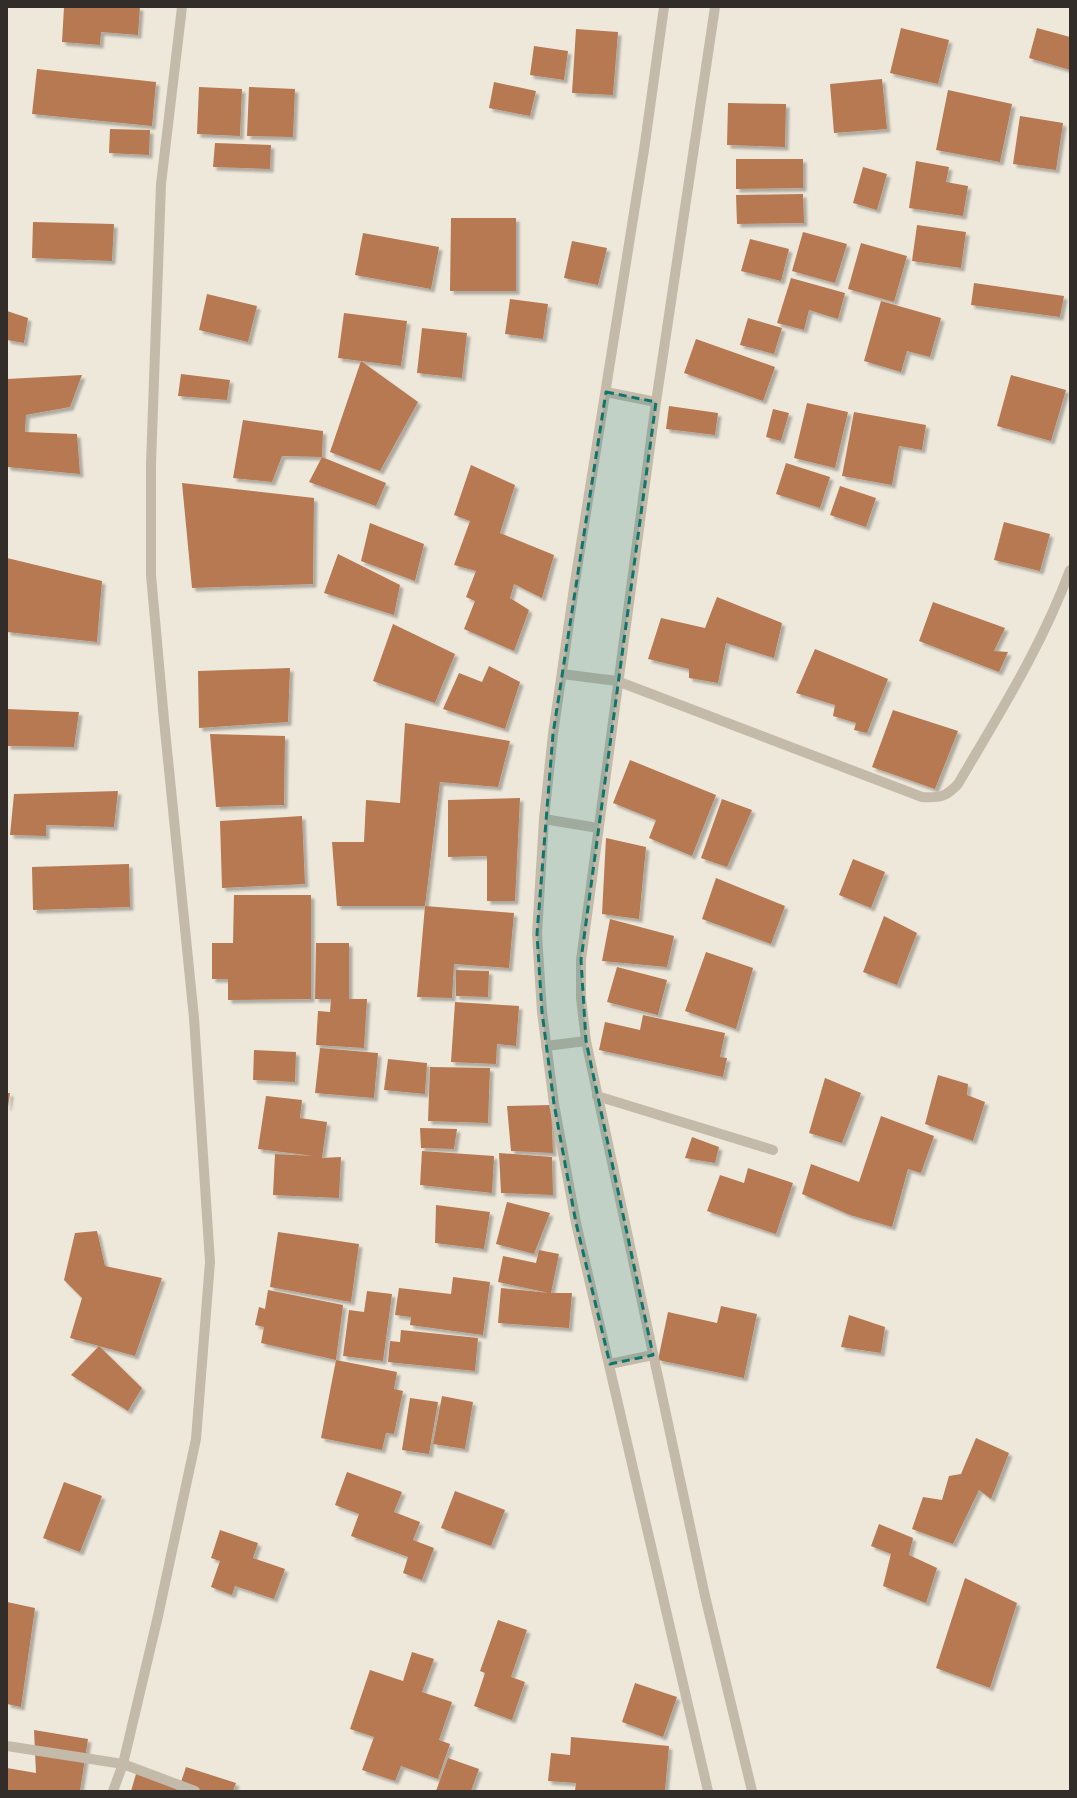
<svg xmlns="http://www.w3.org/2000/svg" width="1077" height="1798" font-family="Karla,sans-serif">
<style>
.building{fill:#b67951;filter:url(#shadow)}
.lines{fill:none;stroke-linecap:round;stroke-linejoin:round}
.minor{stroke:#c4baa9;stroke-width:10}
.marked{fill:#0f766e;fill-opacity:0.2;stroke:#0f766e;stroke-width:3;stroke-dasharray:8 5;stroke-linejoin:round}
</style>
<defs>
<filter id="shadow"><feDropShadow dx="3.5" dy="3.5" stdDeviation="1" flood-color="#0004"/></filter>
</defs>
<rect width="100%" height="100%" fill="#eee8db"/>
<g class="building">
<polygon points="64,7 140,7 138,35 101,32 100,45 62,42"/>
<polygon points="901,28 949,40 938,84 890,73"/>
<polygon points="1037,28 1070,37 1070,70 1029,58"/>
<polygon points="576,29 618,32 613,95 572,93"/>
<polygon points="534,46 568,51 564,80 530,75"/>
<polygon points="37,69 156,82 152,126 32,114"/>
<polygon points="882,79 887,129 834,133 830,84"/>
<polygon points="494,82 536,91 530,116 489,108"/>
<polygon points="199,87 242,89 240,136 197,134"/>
<polygon points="249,87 295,89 293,137 247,136"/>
<polygon points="948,90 1012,104 1000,162 936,150"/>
<polygon points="728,103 786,104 785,147 727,145"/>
<polygon points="1020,116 1063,123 1056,170 1013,164"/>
<polygon points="110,129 150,130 149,155 109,153"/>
<polygon points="215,143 271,145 270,169 213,167"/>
<polygon points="736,159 803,159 803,188 736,189"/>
<polygon points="916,161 949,167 946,182 968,186 963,216 909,208"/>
<polygon points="863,167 887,174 877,210 853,203"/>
<polygon points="803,194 804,223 737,224 736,195"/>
<polygon points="451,218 516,218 516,291 450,291"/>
<polygon points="33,222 114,224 112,261 32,258"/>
<polygon points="917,225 966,232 961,268 912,261"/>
<polygon points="803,232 847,244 835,283 792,271"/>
<polygon points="363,233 439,247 431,289 355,275"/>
<polygon points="750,239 789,249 781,281 741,271"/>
<polygon points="572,241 607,248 598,285 564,278"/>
<polygon points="861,243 907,256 894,302 848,289"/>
<polygon points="791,278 845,293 838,319 809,310 804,330 777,323"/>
<polygon points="974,283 1064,296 1060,317 971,305"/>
<polygon points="207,294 257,306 248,342 199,330"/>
<polygon points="510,299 548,304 543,339 505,334"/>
<polygon points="881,301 941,318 930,357 907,351 901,372 864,361"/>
<polygon points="7,311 28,318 24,343 7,340"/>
<polygon points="344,313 407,321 401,366 361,361 418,402 380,471 330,452 361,361 338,358"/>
<polygon points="748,318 782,328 774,354 740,345"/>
<polygon points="422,328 467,333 462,378 417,373"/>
<polygon points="696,339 775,367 763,401 684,373"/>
<polygon points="181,374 230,380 227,400 178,396"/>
<polygon points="82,375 70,407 26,415 25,432 77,434 80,474 7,467 7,379"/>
<polygon points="1011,375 1066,390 1051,441 997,426"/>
<polygon points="807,403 848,412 835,468 794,458"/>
<polygon points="669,406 718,413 715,435 666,429"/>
<polygon points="773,409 789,413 781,441 766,437"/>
<polygon points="854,412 926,425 922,450 899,446 892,485 842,476"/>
<polygon points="243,420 323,431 322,457 282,456 272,482 233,478"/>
<polygon points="322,457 386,483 376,506 309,482"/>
<polygon points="786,463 830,477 820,508 776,494"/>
<polygon points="471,465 515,485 500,533 554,555 542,598 514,584 510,598 529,610 514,651 464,629 475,601 466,597 476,571 454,565 470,521 454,515"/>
<polygon points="182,483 314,498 313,584 192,588"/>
<polygon points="840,486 876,498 866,527 830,515"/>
<polygon points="1004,522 1050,534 1040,571 994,560"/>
<polygon points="370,523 424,544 415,581 361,561"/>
<polygon points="338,554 400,585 394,615 324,593"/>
<polygon points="7,558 102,581 97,642 7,632"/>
<polygon points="717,597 782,623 774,658 726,643 718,683 689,678 689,669 648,659 661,618 705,628"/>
<polygon points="933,602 1005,628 994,651 1008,652 999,672 919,641"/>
<polygon points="393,624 455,654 435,703 373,681"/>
<polygon points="815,649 888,679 867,733 854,730 856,723 833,716 835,705 796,693"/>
<polygon points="489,666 520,682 505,729 443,709 459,673 482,682"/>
<polygon points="290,668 288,722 199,728 198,671"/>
<polygon points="7,709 79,712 74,747 7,746"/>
<polygon points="893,710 958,731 935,789 872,767"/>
<polygon points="405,723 510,741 498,787 440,782 425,906 337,906 332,842 364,842 366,800 400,803"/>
<polygon points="210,734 285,736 284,805 216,807"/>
<polygon points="630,760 716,795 692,856 649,838 656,820 613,803"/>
<polygon points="118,791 114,827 46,825 46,836 10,835 14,794"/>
<polygon points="520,798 515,901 487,901 487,856 448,857 448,800"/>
<polygon points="722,799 752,810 727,867 701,858"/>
<polygon points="302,816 305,884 222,888 220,821"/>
<polygon points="606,838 646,847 639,919 602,914"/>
<polygon points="853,859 885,872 871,908 839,895"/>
<polygon points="129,864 130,907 33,910 32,867"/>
<polygon points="716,878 785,906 771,944 702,919"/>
<polygon points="234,895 311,895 311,999 228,1000 228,979 212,979 212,943 233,943"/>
<polygon points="425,906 514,913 509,968 454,964 452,998 417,997"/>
<polygon points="884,916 917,933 897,985 863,972"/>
<polygon points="610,919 674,936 667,967 602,961"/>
<polygon points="316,943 349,943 349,999 367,999 364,1048 316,1045 318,1011 330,1012 331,999 315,999"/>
<polygon points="706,952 753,968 736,1029 685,1011"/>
<polygon points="617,967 667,980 658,1015 607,1002"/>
<polygon points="456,970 489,971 488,997 456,996"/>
<polygon points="455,1002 519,1006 516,1046 497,1044 496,1064 451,1062"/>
<polygon points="643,1015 725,1033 720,1057 727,1058 723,1077 599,1050 605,1022 640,1030"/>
<polygon points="320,1048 378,1053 374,1098 315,1093"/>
<polygon points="254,1050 296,1052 295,1082 253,1080"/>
<polygon points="388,1059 427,1063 425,1094 384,1090"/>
<polygon points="430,1067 490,1068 488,1123 428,1121"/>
<polygon points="938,1075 968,1084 967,1095 985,1102 973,1141 925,1124"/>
<polygon points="825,1078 861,1093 842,1143 809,1133"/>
<polygon points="7,1093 10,1093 8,1107 7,1107"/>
<polygon points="266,1096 302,1100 300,1118 327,1122 322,1158 341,1157 339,1198 273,1195 275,1154 314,1156 258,1149"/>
<polygon points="551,1105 553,1153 511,1151 507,1106"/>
<polygon points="881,1116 934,1136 921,1173 908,1169 892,1227 850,1215 802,1194 811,1164 859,1182"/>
<polygon points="420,1128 457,1129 454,1149 421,1148"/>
<polygon points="692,1137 719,1147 715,1163 685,1158"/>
<polygon points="422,1151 494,1156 492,1193 420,1185"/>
<polygon points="499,1153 552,1157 553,1195 501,1193"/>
<polygon points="748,1168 793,1183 776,1234 707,1211 720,1175 744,1183"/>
<polygon points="507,1202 550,1213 534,1254 496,1244"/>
<polygon points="436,1205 490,1212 484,1249 435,1243"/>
<polygon points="97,1231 105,1266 162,1278 135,1356 70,1338 82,1298 64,1280 75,1233"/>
<polygon points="278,1232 359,1244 351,1302 270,1287"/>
<polygon points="539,1250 559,1254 551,1293 572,1293 569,1328 498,1323 501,1288 549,1293 498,1282 503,1256 536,1263"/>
<polygon points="453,1277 490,1282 483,1335 410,1325 411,1317 395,1315 399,1288 451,1294"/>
<polygon points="268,1290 343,1305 336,1360 261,1343 264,1327 255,1325 259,1307 265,1309"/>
<polygon points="367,1291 392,1294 383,1361 343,1356 349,1310 364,1312"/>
<polygon points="721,1306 757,1314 744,1378 658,1360 668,1312 717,1323"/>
<polygon points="849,1315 885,1327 881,1353 841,1347"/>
<polygon points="401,1330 478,1338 475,1371 388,1362 390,1341 400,1342"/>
<polygon points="99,1346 142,1388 128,1411 71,1375"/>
<polygon points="336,1360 397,1372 394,1389 403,1391 394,1434 386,1433 382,1450 321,1438"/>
<polygon points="442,1396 473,1402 465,1449 433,1444"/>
<polygon points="410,1398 438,1402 429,1454 402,1450"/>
<polygon points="976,1438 1009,1453 991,1499 979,1490 953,1544 912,1529 923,1497 942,1500 949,1476 961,1474"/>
<polygon points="347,1472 402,1492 394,1512 420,1522 413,1540 434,1548 422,1580 403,1573 408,1557 351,1536 359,1514 335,1505"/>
<polygon points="64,1482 102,1496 80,1552 43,1538"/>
<polygon points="455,1491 505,1510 491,1546 441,1528"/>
<polygon points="879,1524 913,1538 909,1555 937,1568 926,1603 883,1586 891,1554 871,1546"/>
<polygon points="220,1530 258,1543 253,1558 285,1569 274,1599 235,1586 232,1595 211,1587 220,1561 211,1558"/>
<polygon points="965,1578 1017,1603 990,1688 936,1668"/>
<polygon points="7,1602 35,1608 21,1707 7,1704"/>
<polygon points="498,1620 527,1630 511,1677 525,1682 512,1720 474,1706 485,1673 480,1671"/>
<polygon points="412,1652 434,1659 422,1692 452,1702 439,1740 450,1744 438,1779 401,1766 395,1781 362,1770 374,1737 350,1729 370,1670 403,1681"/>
<polygon points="635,1683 677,1697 663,1737 622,1722"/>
<polygon points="34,1730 88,1739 80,1791 7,1791 7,1768 36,1773"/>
<polygon points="571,1737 669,1746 665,1791 575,1791 576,1783 548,1781 551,1753 570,1755"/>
<polygon points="448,1758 479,1769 471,1791 436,1791"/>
<polygon points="186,1767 236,1783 233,1791 178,1791"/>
<polygon points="136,1774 178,1785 176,1791 131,1791"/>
</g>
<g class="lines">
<g class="minor">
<polyline points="664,7 644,150 574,588 553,734 544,819 537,934 542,1012 554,1104 576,1223 708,1791"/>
<polyline points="715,7 656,402 581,960 581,998 586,1041 705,1596 752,1791"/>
<polyline points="606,392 656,402"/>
<path d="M562,674L617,681L922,797C940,798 946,797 958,784C999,714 1042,646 1070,570"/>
<polyline points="544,819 598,828"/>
<polyline points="546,1046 586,1041"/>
<polyline points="597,1096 773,1150"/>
<polyline points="610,1364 653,1355"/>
<polyline points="7,1746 123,1764 195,1791"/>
<polyline points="113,1791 123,1764 158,1616 196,1439 210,1262 194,1018 164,720 151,575 151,464 161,184 182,7"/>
</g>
</g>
<path class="marked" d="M606,392L656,402L581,960L586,1041L653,1355L610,1364L576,1223L554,1104L542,1012L537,934L553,734Z"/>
<rect width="1077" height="1798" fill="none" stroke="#322d28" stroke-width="16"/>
</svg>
